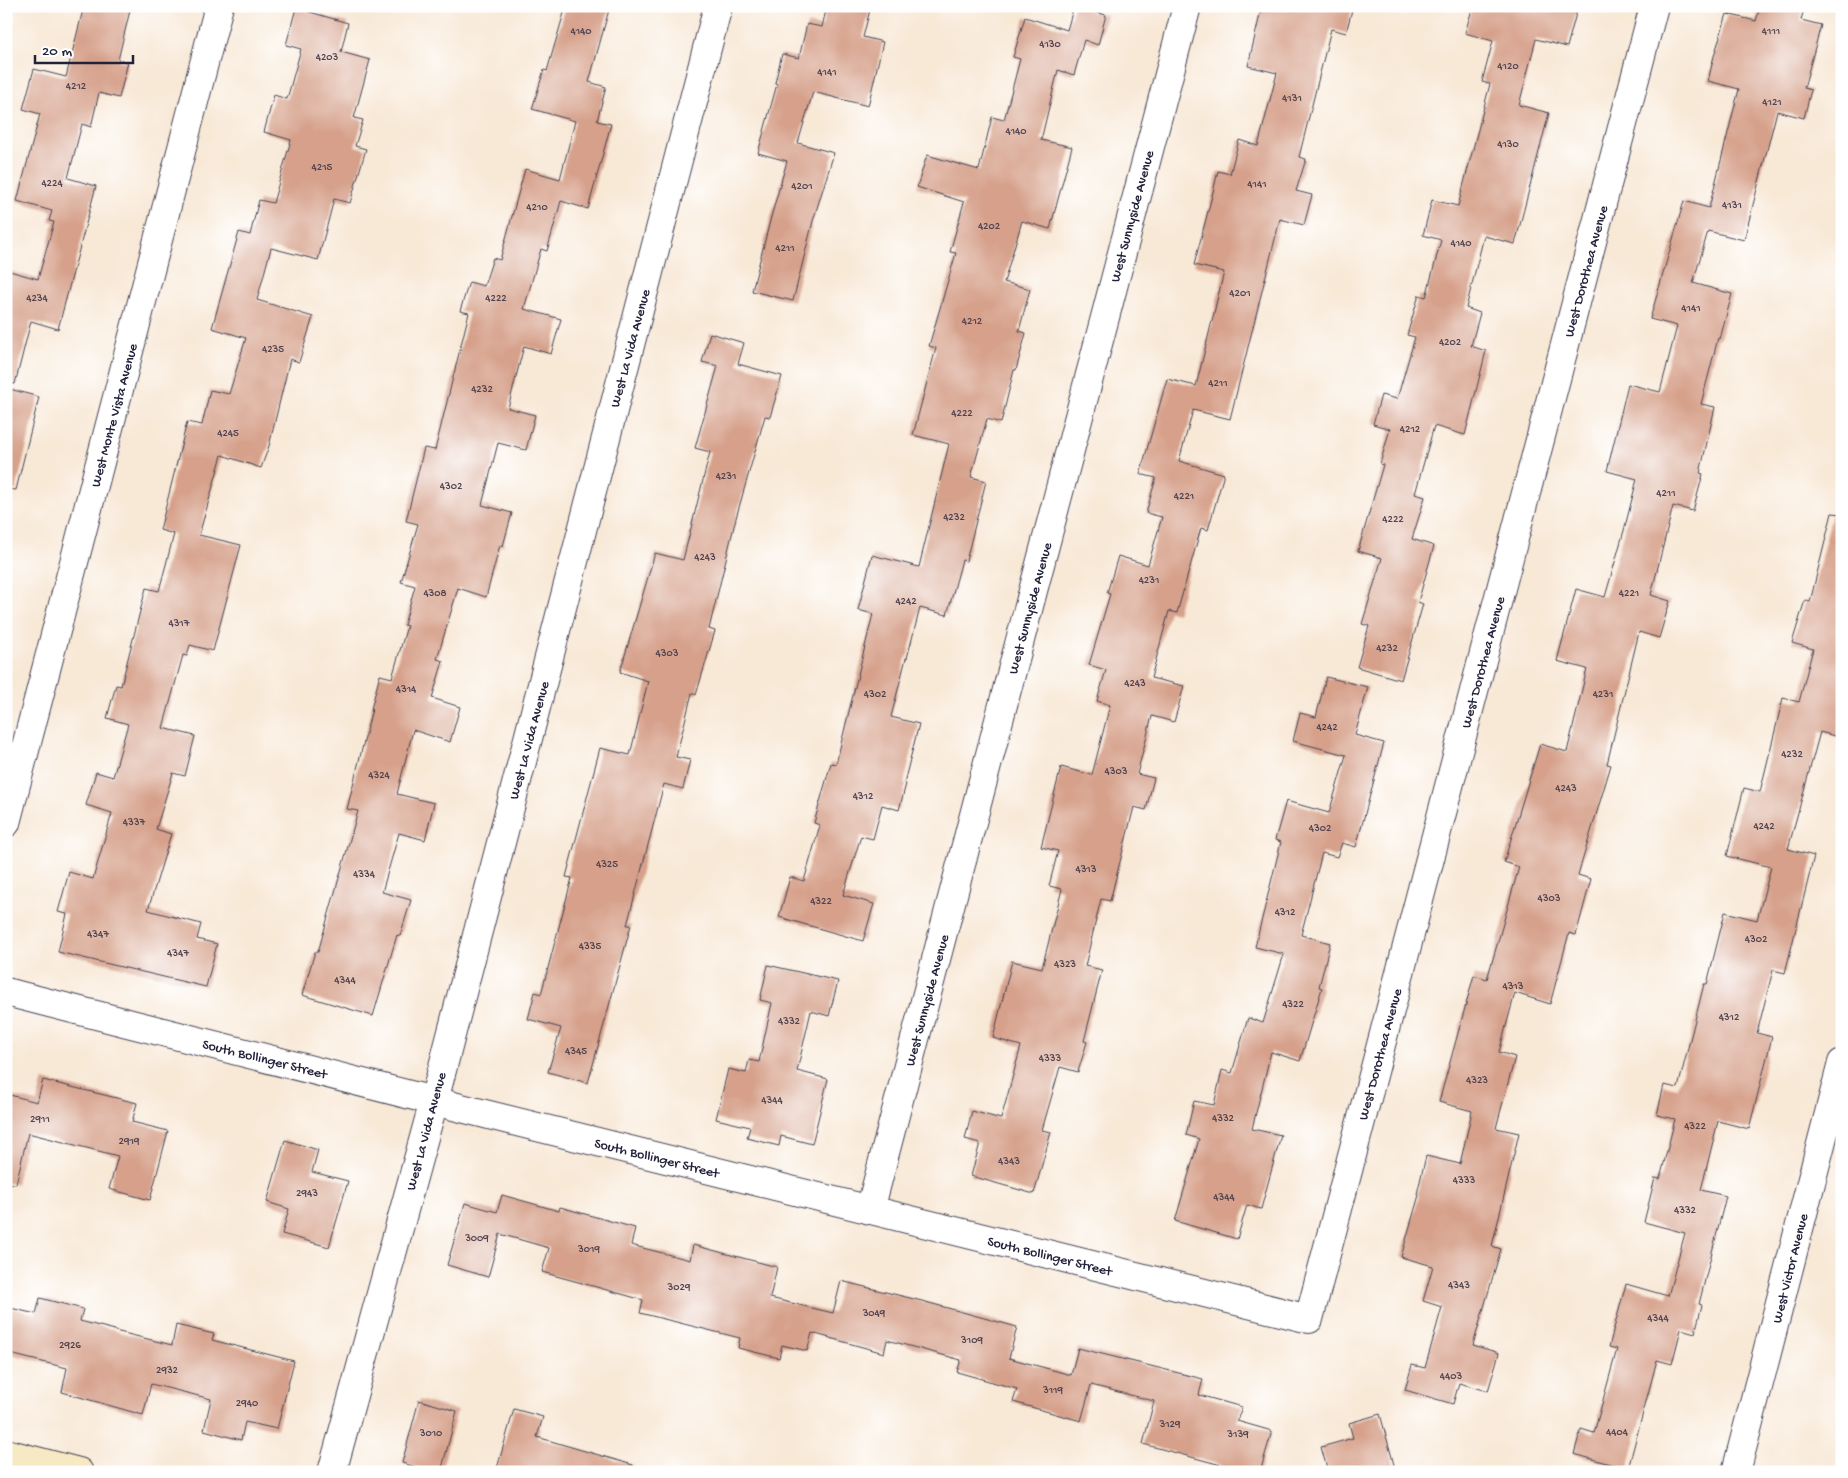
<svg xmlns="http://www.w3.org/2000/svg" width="1848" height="1478" font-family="'Gochi Hand',sans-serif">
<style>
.building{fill:#d6a08a}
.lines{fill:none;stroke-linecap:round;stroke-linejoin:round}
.street-casing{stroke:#424052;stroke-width:30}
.secondary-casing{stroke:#424052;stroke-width:30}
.street{stroke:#fff;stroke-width:28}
.secondary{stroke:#f7e9c3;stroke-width:28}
.labels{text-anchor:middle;stroke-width:5;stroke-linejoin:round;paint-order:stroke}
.number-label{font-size:11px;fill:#4f424f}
.street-label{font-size:14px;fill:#22223b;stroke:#fff}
</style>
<rect width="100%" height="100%" fill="#fff"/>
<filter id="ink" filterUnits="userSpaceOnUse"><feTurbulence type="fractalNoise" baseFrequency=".02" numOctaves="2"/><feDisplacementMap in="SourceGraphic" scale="10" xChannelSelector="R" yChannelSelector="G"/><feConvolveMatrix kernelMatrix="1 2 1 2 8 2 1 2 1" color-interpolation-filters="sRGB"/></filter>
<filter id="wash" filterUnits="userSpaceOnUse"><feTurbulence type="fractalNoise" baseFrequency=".0096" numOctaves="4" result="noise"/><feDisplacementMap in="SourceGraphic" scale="20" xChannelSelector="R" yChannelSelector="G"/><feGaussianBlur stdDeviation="1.12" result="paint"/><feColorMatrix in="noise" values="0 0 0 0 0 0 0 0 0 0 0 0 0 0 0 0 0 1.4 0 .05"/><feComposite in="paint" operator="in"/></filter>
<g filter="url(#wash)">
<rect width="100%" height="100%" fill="#f8e8d6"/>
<g id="blocks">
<g class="building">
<polygon points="84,6 131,6 118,60 128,62 119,98 99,93 91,127 82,124 68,178 96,186 58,329 31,321 15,384 6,383 6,270 38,279 54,222 49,221 52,211 17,201 40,114 23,109 34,69 66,77"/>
<polygon points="566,6 610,6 589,82 606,87 597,121 611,124 588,209 561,201 547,251 541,249 524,309 561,319 551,354 524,346 508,408 535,415 526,450 498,443 482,505 512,513 503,546 500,545 486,597 458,588 437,659 443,661 432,698 460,707 450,742 413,730 397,794 434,803 425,840 399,833 382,892 411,900 400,936 397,935 373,1016 302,995 315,952 318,952 358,811 347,809 372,709 371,709 380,675 392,678 407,626 404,625 415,586 401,582 418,524 406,521 424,448 435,450 469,313 460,311 469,282 484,286 493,258 500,260 525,169 560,179 575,121 532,109 544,70 547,71"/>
<polygon points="827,6 871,6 863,37 883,42 868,106 813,92 798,143 834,153 813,221 793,301 752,291 771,217 787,161 758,153 777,84 775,83 782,54 799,58 807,24 822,27"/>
<polygon points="1074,6 1106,15 1098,45 1084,40 1074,75 1058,70 1041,140 1072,147 1050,229 1022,221 1004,282 1030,289 1019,331 1026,333 1016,370 1014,370 1001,423 987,419 971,477 986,481 966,561 962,560 947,615 920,608 907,658 906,658 891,717 919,724 904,783 906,784 899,810 882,805 873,839 861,836 843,895 874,904 863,941 779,917 790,877 804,881 820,825 814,823 831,763 836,764 873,614 858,610 872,555 919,567 949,444 913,435 936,348 929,346 956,253 950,252 964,202 917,187 927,155 979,170 992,117 1004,120 1020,59 1013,57 1025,17 1067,30"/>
<polygon points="1262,6 1353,6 1346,33 1331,29 1299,157 1306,159 1296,191 1312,195 1304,225 1280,219 1230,419 1193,410 1179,461 1224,474 1208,530 1201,528 1177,613 1169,611 1151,678 1184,686 1174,722 1152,716 1137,774 1154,778 1146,810 1134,807 1110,901 1101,899 1085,966 1102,970 1084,1041 1087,1042 1078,1072 1060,1067 1042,1130 1051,1132 1034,1194 971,1176 980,1143 965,1139 972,1111 1001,1119 1021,1046 993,1038 1012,961 1042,968 1062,889 1049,886 1058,851 1041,847 1061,767 1092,775 1110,705 1097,701 1106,670 1089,665 1110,594 1107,593 1118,556 1148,565 1162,517 1146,513 1156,478 1140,474 1167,379 1196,386 1224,272 1194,265 1214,188 1218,171 1230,174 1239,140 1258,146 1277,73 1248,66"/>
<polygon points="1473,6 1578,6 1567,47 1536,39 1519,105 1549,113 1515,244 1484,236 1466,308 1480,313 1471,346 1486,351 1465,435 1434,426 1415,494 1425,497 1412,539 1434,546 1418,602 1423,604 1401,680 1357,667 1369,626 1362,624 1382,558 1358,551 1383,465 1380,464 1390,429 1373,424 1381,395 1397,399 1415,337 1407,335 1419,295 1426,297 1441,240 1423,235 1432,200 1458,206 1490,84 1482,82 1493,41 1465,33"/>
<polygon points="1760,6 1805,6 1801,20 1821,25 1804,88 1811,90 1804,118 1777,111 1744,240 1708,231 1693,283 1732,294 1720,339 1718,338 1701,404 1715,407 1700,473 1703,474 1693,511 1673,506 1651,595 1670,601 1659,638 1639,632 1607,764 1611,765 1578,875 1591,879 1576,935 1569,933 1550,1004 1515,993 1499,1052 1515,1057 1496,1128 1519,1133 1492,1246 1501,1249 1473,1345 1499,1353 1488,1391 1459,1383 1453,1404 1405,1390 1412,1365 1425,1368 1442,1307 1423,1301 1433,1266 1401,1257 1419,1195 1417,1194 1426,1156 1460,1164 1472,1111 1439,1102 1474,975 1487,979 1497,945 1519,867 1504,862 1540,744 1567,752 1587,669 1557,661 1576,589 1605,597 1625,527 1637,479 1607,471 1628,384 1660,392 1677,326 1650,319 1684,201 1709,208 1739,89 1708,81 1714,56 1727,14 1756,21"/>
<polygon points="296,8 348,23 341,52 370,60 354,118 363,120 355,146 366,149 350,203 334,199 318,260 271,248 257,300 313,317 299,362 290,359 269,446 261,468 222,455 199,535 241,545 213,651 190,645 187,656 183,655 163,728 195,736 185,776 173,773 156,829 171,834 148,910 201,924 197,939 217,944 206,987 58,952 67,914 58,912 69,872 93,879 112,813 86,805 96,772 113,777 128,724 107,718 116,685 121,686 146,588 159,591 174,534 160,530 187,422 202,425 210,390 229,394 246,338 212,328 239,232 250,235 259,200 273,203 291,140 264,132 274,95 287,99 301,49 286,45"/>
<polygon points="710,333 744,343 738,364 782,376 770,417 765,416 736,518 709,629 715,631 696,695 692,693 676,757 690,760 683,789 664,784 627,925 631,925 588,1083 548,1072 561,1028 528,1019 535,992 541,994 572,878 566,877 600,748 630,755 648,681 620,672 655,553 683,560 710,452 695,448 718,366 702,362"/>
<polygon points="6,388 39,397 16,490 6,489"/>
<polygon points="1832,513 1842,514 1842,738 1820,732 1788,849 1814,856 1785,973 1773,970 1757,1033 1772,1037 1749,1129 1718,1121 1701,1190 1726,1196 1699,1304 1702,1305 1695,1333 1681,1329 1672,1364 1657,1360 1628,1469 1574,1454 1581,1429 1594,1433 1617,1349 1609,1347 1626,1284 1668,1296 1685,1233 1644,1222 1655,1178 1660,1179 1675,1119 1657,1115 1664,1085 1678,1088 1704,984 1707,984 1725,912 1757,920 1771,867 1727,856 1744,788 1760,792 1783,698 1799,702 1813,649 1792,643 1805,600 1810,602"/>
<polygon points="1326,677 1368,687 1355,735 1384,743 1356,847 1342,843 1337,857 1322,853 1301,935 1330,943 1319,987 1322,988 1300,1061 1271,1052 1252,1129 1281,1135 1261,1209 1247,1205 1237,1239 1175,1221 1199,1139 1186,1135 1194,1101 1214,1105 1222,1070 1232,1073 1248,1018 1263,1023 1284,954 1255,947 1281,842 1275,840 1286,801 1329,813 1346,755 1293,741 1300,713 1316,717"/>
<polygon points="768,965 838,981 829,1016 811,1011 797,1071 828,1079 812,1144 781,1136 779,1146 747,1138 750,1127 716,1119 728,1069 746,1073 749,1060 759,1062 772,1003 760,1000"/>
<polygon points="43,1080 137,1103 132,1122 168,1131 150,1200 109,1189 118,1156 28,1133 16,1184 6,1183 6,1094 37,1102"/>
<polygon points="285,1140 318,1150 312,1172 348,1181 329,1247 282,1234 289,1209 267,1202"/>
<polygon points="502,1195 559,1211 560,1207 635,1228 631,1245 690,1260 693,1245 777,1267 770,1298 833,1313 841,1281 922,1301 1017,1327 1009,1358 1071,1375 1078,1348 1203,1379 1199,1395 1242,1407 1237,1421 1272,1431 1260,1472 1219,1472 1221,1465 1143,1444 1154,1401 1091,1385 1081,1421 1013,1402 1017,1389 957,1372 961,1360 887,1340 884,1353 812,1333 807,1351 782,1345 779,1358 738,1348 740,1338 640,1313 643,1300 542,1272 549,1248 500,1234 488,1277 447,1265 465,1203 497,1212"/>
<polygon points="40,1298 83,1309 80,1321 115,1330 115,1331 172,1345 176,1325 214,1334 212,1340 294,1361 277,1429 245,1422 241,1440 204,1430 211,1399 151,1384 143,1415 62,1392 67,1368 6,1353 6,1307 36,1314"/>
<polygon points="419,1400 457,1411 441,1472 434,1472 402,1463"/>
<polygon points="514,1409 543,1417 537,1437 633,1465 632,1472 496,1472"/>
<polygon points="1380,1414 1396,1472 1328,1472 1321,1447 1353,1438 1349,1423"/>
</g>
</g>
</g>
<g filter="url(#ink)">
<use href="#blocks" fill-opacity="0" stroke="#424052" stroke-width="1"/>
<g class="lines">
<defs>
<g id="street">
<polyline points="6,823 219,6"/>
<polyline points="6,992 473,1111 1309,1319 1654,6"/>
<polyline points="870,1210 1187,6"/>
<polyline points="332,1472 434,1101 718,6"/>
<polyline points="1736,1472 1842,1063"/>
</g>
<polyline id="secondary" points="6,1453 79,1472"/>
</defs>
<use href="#street" class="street-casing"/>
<use href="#secondary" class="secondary-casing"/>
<use href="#street" class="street"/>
<use href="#secondary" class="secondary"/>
</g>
</g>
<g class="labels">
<g class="number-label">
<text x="581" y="34">4140</text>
<text x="1771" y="34">4111</text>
<text x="1050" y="47">4130</text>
<text x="327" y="60">4203</text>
<text x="1508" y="69">4120</text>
<text x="827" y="75">4141</text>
<text x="76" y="89">4212</text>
<text x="1292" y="101">4131</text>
<text x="1772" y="105">4121</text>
<text x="1016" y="134">4140</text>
<text x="1508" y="147">4130</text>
<text x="322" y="170">4215</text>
<text x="52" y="186">4224</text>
<text x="1257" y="187">4141</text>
<text x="802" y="189">4201</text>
<text x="1732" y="208">4131</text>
<text x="537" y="210">4210</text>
<text x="989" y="229">4202</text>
<text x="1461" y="246">4140</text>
<text x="785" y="251">4211</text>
<text x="1240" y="296">4201</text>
<text x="37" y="301">4234</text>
<text x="496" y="301">4222</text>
<text x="1691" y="311">4141</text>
<text x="972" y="324">4212</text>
<text x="1450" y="345">4202</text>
<text x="273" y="352">4235</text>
<text x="1218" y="386">4211</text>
<text x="482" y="392">4232</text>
<text x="962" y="416">4222</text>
<text x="1410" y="432">4212</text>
<text x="228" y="436">4245</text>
<text x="726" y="479">4231</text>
<text x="451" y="489">4302</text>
<text x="1666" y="496">4211</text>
<text x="1184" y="499">4221</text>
<text x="954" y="520">4232</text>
<text x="1393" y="522">4222</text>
<text x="705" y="560">4243</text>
<text x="1149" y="583">4231</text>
<text x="435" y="596">4308</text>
<text x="1629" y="596">4221</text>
<text x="906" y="604">4242</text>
<text x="179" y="626">4317</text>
<text x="1387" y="651">4232</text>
<text x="667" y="656">4303</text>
<text x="1135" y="686">4243</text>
<text x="406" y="692">4314</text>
<text x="875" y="697">4302</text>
<text x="1603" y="697">4231</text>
<text x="1327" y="730">4242</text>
<text x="1792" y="757">4232</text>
<text x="1116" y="774">4303</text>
<text x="379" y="778">4324</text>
<text x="1566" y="791">4243</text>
<text x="863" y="799">4312</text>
<text x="134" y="825">4337</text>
<text x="1764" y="829">4242</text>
<text x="1320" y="831">4302</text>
<text x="607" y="867">4325</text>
<text x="1086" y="872">4313</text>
<text x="364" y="877">4334</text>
<text x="1549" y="901">4303</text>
<text x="821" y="904">4322</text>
<text x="1285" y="915">4312</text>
<text x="98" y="937">4347</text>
<text x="1756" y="942">4302</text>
<text x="590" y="949">4335</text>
<text x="178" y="956">4347</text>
<text x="1065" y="967">4323</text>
<text x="345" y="983">4344</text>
<text x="1513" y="989">4313</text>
<text x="1293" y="1007">4322</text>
<text x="1729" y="1020">4312</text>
<text x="789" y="1024">4332</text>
<text x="576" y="1054">4345</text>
<text x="1050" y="1061">4333</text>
<text x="1477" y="1083">4323</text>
<text x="772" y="1103">4344</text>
<text x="1223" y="1121">4332</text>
<text x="40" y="1122">2911</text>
<text x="1695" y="1129">4322</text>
<text x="129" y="1144">2919</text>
<text x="1009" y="1164">4343</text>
<text x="1464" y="1183">4333</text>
<text x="307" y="1196">2943</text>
<text x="1224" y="1200">4344</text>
<text x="1685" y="1213">4332</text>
<text x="477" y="1241">3009</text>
<text x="589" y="1252">3019</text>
<text x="1459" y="1288">4343</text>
<text x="679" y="1290">3029</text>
<text x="874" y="1316">3049</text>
<text x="1658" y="1321">4344</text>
<text x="972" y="1343">3109</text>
<text x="70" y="1348">2926</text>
<text x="167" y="1373">2932</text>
<text x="1451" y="1379">4403</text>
<text x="1053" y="1393">3119</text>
<text x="247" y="1406">2940</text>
<text x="1170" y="1427">3129</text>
<text x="1617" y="1435">4404</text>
<text x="431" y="1436">3010</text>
<text x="1238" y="1437">3139</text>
</g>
<g class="street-label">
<text transform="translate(1131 216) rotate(-75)" y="5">West Sunnyside Avenue</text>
<text transform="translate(1585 271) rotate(-75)" y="5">West Dorothea Avenue</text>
<text transform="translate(629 348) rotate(-75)" y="5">West La Vida Avenue</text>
<text transform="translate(113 415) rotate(-75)" y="5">West Monte Vista Avenue</text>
<text transform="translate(1029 608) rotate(-75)" y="5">West Sunnyside Avenue</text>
<text transform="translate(1482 662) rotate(-75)" y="5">West Dorothea Avenue</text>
<text transform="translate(528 740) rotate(-75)" y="5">West La Vida Avenue</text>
<text transform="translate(926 1000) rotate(-75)" y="5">West Sunnyside Avenue</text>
<text transform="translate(1379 1054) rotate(-75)" y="5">West Dorothea Avenue</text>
<text transform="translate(265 1058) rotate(14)" y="5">South Bollinger Street</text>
<text transform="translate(425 1131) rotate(-75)" y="5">West La Vida Avenue</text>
<text transform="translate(657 1157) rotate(14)" y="5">South Bollinger Street</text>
<text transform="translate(1050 1255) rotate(14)" y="5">South Bollinger Street</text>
<text transform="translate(1789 1268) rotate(-76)" y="5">West Victor Avenue</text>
</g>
</g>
<rect width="1848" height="1478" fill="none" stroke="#fff" stroke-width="25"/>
<path d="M35 55v8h98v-8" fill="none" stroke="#22223b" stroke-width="2.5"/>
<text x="42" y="55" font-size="15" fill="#22223b" stroke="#ffffff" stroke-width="4" paint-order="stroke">20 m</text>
</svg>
